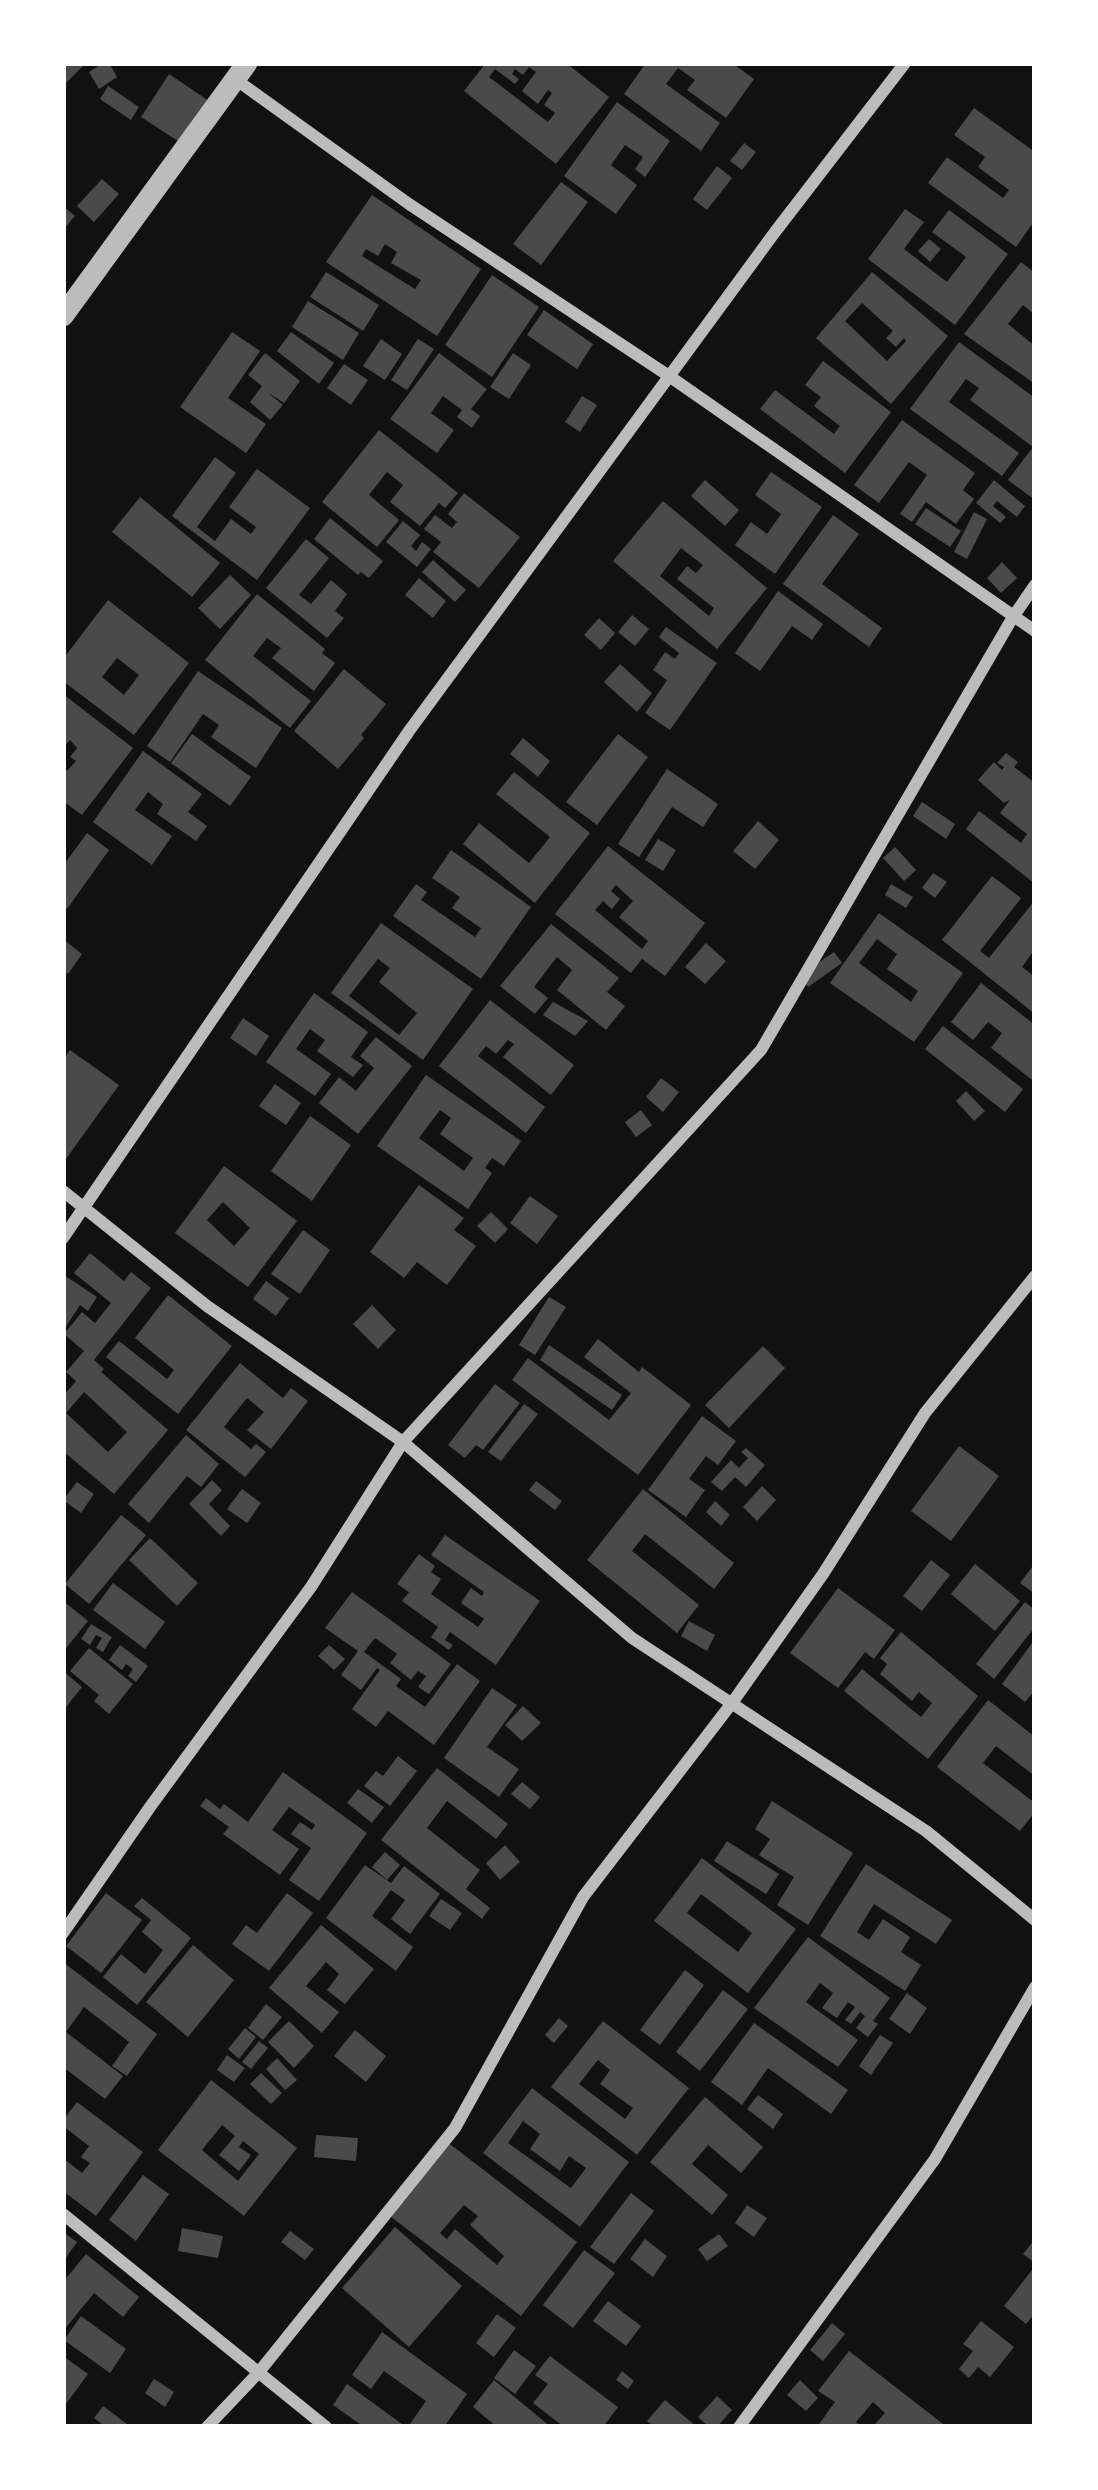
<svg xmlns="http://www.w3.org/2000/svg" width="1098" height="2490" font-family="'Titillium Web',sans-serif">
<style>
.building{fill:#4a4a4a;fill-rule:evenodd}
.lines{fill:none;stroke-linecap:round;stroke-linejoin:round}
.minor{stroke:#bcbcbc;stroke-width:12}
.tertiary{stroke:#bcbcbc;stroke-width:21}
</style>
<rect width="100%" height="100%" fill="#111"/>
<g class="building">
<polygon points="63,63 86,63 63,86"/>
<polygon points="103,63 109,63 117,77 99,89 89,72"/>
<path d="M486,63H566L609,97L556,164L464,91ZM529,67L536,72L522,91L538,104L548,90L552,93L544,105L555,113L548,122L489,77L495,69L515,84L519,79L512,74L515,69L523,75Z"/>
<polygon points="646,63 732,63 754,79 726,118 687,90 695,80 678,68 666,84 720,123 701,151 624,94"/>
<polygon points="169,74 209,101 181,143 141,117"/>
<polygon points="108,86 139,107 131,120 100,99"/>
<polygon points="617,102 670,141 645,177 635,169 643,157 625,145 611,165 637,185 616,214 564,176"/>
<polygon points="974,108 1035,152 1035,220 1016,247 928,183 947,157 1003,198 1009,190 978,167 985,157 954,135"/>
<polygon points="744,143 756,152 742,170 730,161"/>
<polygon points="717,166 732,178 707,210 693,199"/>
<polygon points="102,179 119,194 94,222 77,206"/>
<polygon points="561,182 588,202 541,265 513,244"/>
<path d="M372,195L481,269L437,336L326,262ZM385,244L397,252L391,263L421,280L415,289L362,256L366,249L378,256Z"/>
<polygon points="63,206 75,216 63,230"/>
<polygon points="905,209 924,222 904,249 947,282 966,257 932,232 949,210 1008,254 955,325 868,259"/>
<polygon points="929,239 941,249 930,262 918,251"/>
<polygon points="1021,262 1035,273 1035,315 1023,305 1008,324 1035,346 1035,384 964,334"/>
<polygon points="326,272 379,305 363,331 310,297"/>
<path d="M872,272L948,336L891,404L816,338ZM862,303L893,331L886,338L896,347L904,338L906,341L887,361L845,321Z"/>
<polygon points="492,275 539,307 492,377 445,345"/>
<polygon points="308,301 359,333 343,360 292,327"/>
<polygon points="544,310 593,344 577,369 527,335"/>
<polygon points="232,332 260,351 228,398 266,424 246,453 180,407"/>
<polygon points="291,332 334,363 319,384 277,351"/>
<polygon points="381,339 402,354 385,380 363,366"/>
<polygon points="418,339 434,349 407,390 391,380"/>
<polygon points="959,342 1035,398 1035,500 1008,480 1033,447 970,400 979,388 966,379 949,402 1019,453 1002,476 910,409"/>
<polygon points="265,353 300,381 284,403 267,392 283,405 270,420 250,402 262,386 248,375"/>
<polygon points="439,353 487,389 471,409 480,416 472,428 457,417 462,410 443,396 431,413 454,430 437,453 390,419"/>
<polygon points="513,353 531,365 509,399 490,387"/>
<polygon points="823,361 891,412 845,473 760,409 775,390 834,434 840,426 814,406 821,397 805,385"/>
<polygon points="344,364 368,380 351,405 327,388"/>
<polygon points="582,396 597,405 580,432 565,422"/>
<polygon points="902,420 975,473 963,490 974,499 956,524 926,502 912,522 900,514 927,475 909,462 879,503 854,485"/>
<polygon points="379,430 458,493 445,508 439,503 420,526 390,502 403,485 387,472 369,495 399,520 377,547 322,502"/>
<polygon points="215,457 236,473 197,527 215,541 231,519 251,534 256,527 229,507 257,469 310,508 257,580 172,516"/>
<polygon points="771,472 822,507 775,574 735,545 751,522 767,534 781,514 755,495"/>
<polygon points="705,480 739,510 725,526 691,496"/>
<polygon points="994,480 1025,506 1017,517 997,501 993,506 1006,517 1000,523 976,503"/>
<polygon points="464,493 520,537 479,588 433,552 441,542 424,529 435,515 452,528 457,522 448,514"/>
<polygon points="140,497 220,563 192,597 112,532"/>
<path d="M663,501L767,588L717,649L613,561ZM681,548L703,565L696,573L687,566L677,579L714,608L709,616L660,576Z"/>
<polygon points="926,508 961,531 950,547 915,524"/>
<polygon points="974,512 987,519 967,559 954,552"/>
<polygon points="833,515 859,534 822,584 882,628 869,647 783,584"/>
<polygon points="330,518 383,561 369,578 361,572 358,575 314,539"/>
<polygon points="403,521 420,535 411,546 416,551 422,542 431,549 417,567 386,542"/>
<polygon points="306,539 329,558 299,595 311,604 331,580 347,594 335,611 344,618 327,638 266,588"/>
<polygon points="433,560 466,590 455,602 422,572"/>
<polygon points="1002,562 1017,578 1001,593 987,578"/>
<polygon points="230,575 251,595 220,629 198,608"/>
<polygon points="419,578 446,601 433,618 405,595"/>
<polygon points="778,591 823,624 812,640 792,626 760,671 735,653"/>
<polygon points="257,594 325,649 322,653 335,663 314,691 272,658 281,648 267,638 253,656 311,701 290,728 205,660"/>
<path d="M108,600L189,663L134,735L63,681V659ZM117,658L139,675L124,695L102,677Z"/>
<polygon points="632,615 649,629 635,646 618,632"/>
<polygon points="599,618 615,633 601,650 584,635"/>
<polygon points="666,627 717,663 670,730 645,713 667,680 653,670 665,652 675,659 679,653 659,637"/>
<polygon points="620,664 652,693 637,712 604,682"/>
<polygon points="344,669 386,704 361,735 364,738 338,769 294,731"/>
<polygon points="198,671 282,728 256,768 211,737 219,725 203,714 170,762 147,746"/>
<polygon points="63,694 133,748 82,815 63,801 63,767 67,771 76,761 70,757 77,748 70,740 63,748"/>
<polygon points="192,734 251,777 230,806 171,763"/>
<polygon points="618,734 648,757 597,825 566,802"/>
<polygon points="523,738 550,761 538,777 510,754"/>
<polygon points="143,751 202,794 188,812 207,826 196,841 157,814 163,804 148,792 135,810 172,836 152,865 93,822"/>
<polygon points="1006,753 1018,762 1014,767 1035,783 1035,884 966,829 979,811 1021,843 1027,834 1000,813 1010,800 1004,803 978,780 994,762 1002,770 1004,767 997,763"/>
<polygon points="667,769 718,804 703,827 672,807 639,857 618,844"/>
<polygon points="514,772 590,833 535,903 463,844 479,823 529,863 550,837 496,794"/>
<polygon points="922,802 955,824 946,839 913,816"/>
<polygon points="758,821 779,840 755,869 733,851"/>
<polygon points="87,833 109,850 67,909 63,906 63,866"/>
<polygon points="658,839 676,850 663,871 645,860"/>
<path d="M608,846L705,923L665,976L642,959L631,973L555,914ZM616,885L633,901L619,917L648,941L642,949L595,910L603,901L612,909L620,899L611,891Z"/>
<polygon points="895,847 916,870 904,881 883,858"/>
<polygon points="451,850 531,907 481,979 393,916 416,884 427,892 421,900 475,937 481,928 452,908 460,897 432,878"/>
<polygon points="933,873 947,882 935,898 922,888"/>
<polygon points="992,876 1021,898 980,951 989,958 1035,900 1035,949 1022,967 1035,977 1035,1014 942,940"/>
<polygon points="891,884 913,897 906,908 885,895"/>
<path d="M879,913L963,973L914,1042L830,983ZM877,939L897,954L887,969L918,991L911,1002L859,963Z"/>
<path d="M381,923L473,989L423,1060L331,993ZM378,959L390,968L379,982L417,1013L399,1035L349,996Z"/>
<polygon points="551,924 619,978 607,992 625,1006 606,1030 557,990 572,970 557,957 534,987 548,998 535,1014 500,986"/>
<polygon points="63,939 82,954 68,974 63,970"/>
<polygon points="706,943 726,961 705,984 685,967"/>
<polygon points="834,952 842,963 808,987 800,975"/>
<polygon points="981,983 1035,1025 1035,1082 991,1048 1002,1033 988,1022 973,1040 951,1022"/>
<polygon points="314,993 368,1032 351,1057 363,1065 353,1077 317,1051 325,1040 310,1029 296,1049 331,1074 315,1096 266,1062"/>
<polygon points="490,1000 574,1065 551,1095 503,1057 514,1044 508,1040 496,1054 486,1046 478,1056 545,1107 526,1133 439,1066"/>
<polygon points="553,1002 588,1021 575,1036 543,1015"/>
<polygon points="243,1018 269,1036 256,1056 230,1038"/>
<polygon points="943,1026 1023,1089 1005,1112 925,1049"/>
<polygon points="376,1037 412,1066 358,1134 319,1103 339,1077 356,1091 374,1068 360,1056"/>
<polygon points="70,1050 119,1085 66,1159 63,1157 63,1060"/>
<path d="M426,1075L521,1141L504,1166L492,1158L485,1168L492,1173L468,1209L377,1146ZM440,1110L451,1118L440,1134L473,1158L464,1171L419,1138Z"/>
<polygon points="661,1078 679,1092 663,1112 646,1097"/>
<polygon points="275,1084 301,1103 286,1125 259,1106"/>
<polygon points="966,1091 985,1111 974,1121 956,1101"/>
<polygon points="641,1110 652,1125 636,1137 625,1122"/>
<polygon points="310,1116 351,1145 312,1201 271,1171"/>
<path d="M224,1166L297,1221L248,1287L175,1233ZM223,1202L250,1228L234,1246L207,1220Z"/>
<polygon points="419,1185 464,1218 454,1230 476,1246 447,1285 417,1262 404,1278 370,1252"/>
<polygon points="530,1196 558,1216 537,1244 510,1223"/>
<polygon points="491,1212 508,1229 495,1243 477,1226"/>
<polygon points="303,1230 330,1250 300,1294 271,1274"/>
<path d="M90,1253L124,1281L131,1272L151,1288L94,1360L104,1369L101,1372L168,1430L114,1494L63,1451V1396L76,1381L66,1372L84,1351L64,1334L82,1312L95,1323L111,1303L74,1273ZM84,1392L127,1432L108,1452L66,1413Z"/>
<polygon points="67,1277 97,1297 88,1311 80,1305 63,1331 63,1283"/>
<polygon points="266,1281 289,1298 276,1316 253,1299"/>
<polygon points="168,1295 232,1346 178,1414 106,1357 119,1341 167,1379 174,1370 135,1338"/>
<polygon points="549,1297 566,1307 535,1355 519,1345"/>
<polygon points="372,1305 396,1330 378,1349 353,1324"/>
<polygon points="598,1339 639,1372 642,1367 691,1405 638,1475 512,1380 528,1358 609,1420 631,1393 584,1357"/>
<polygon points="549,1345 622,1395 612,1410 540,1360"/>
<polygon points="763,1346 785,1368 729,1428 705,1405"/>
<polygon points="240,1363 283,1398 291,1388 308,1401 271,1449 247,1430 264,1412 247,1398 224,1427 251,1449 256,1444 266,1452 245,1477 186,1430"/>
<polygon points="495,1384 520,1403 483,1450 476,1445 465,1458 448,1445"/>
<polygon points="524,1404 538,1414 501,1461 488,1452"/>
<polygon points="702,1416 736,1441 718,1465 706,1456 689,1479 705,1490 686,1517 648,1490"/>
<polygon points="186,1435 219,1464 201,1487 187,1476 149,1523 128,1504"/>
<polygon points="959,1446 999,1476 951,1541 911,1511"/>
<polygon points="746,1448 765,1465 746,1487 735,1477 722,1491 711,1482 731,1460 739,1468 748,1458 741,1452"/>
<polygon points="212,1480 222,1490 209,1504 230,1526 221,1536 189,1504"/>
<polygon points="536,1481 562,1501 555,1510 529,1490"/>
<polygon points="77,1482 94,1494 81,1513 63,1500"/>
<polygon points="762,1486 776,1500 757,1521 743,1507"/>
<polygon points="242,1489 261,1503 247,1523 227,1509"/>
<polygon points="643,1489 734,1563 714,1589 645,1534 632,1551 699,1605 677,1633 587,1560"/>
<polygon points="715,1501 730,1515 721,1526 706,1512"/>
<polygon points="121,1515 146,1535 89,1604 65,1584"/>
<polygon points="445,1535 540,1601 496,1665 450,1632 445,1640 453,1645 449,1650 431,1637 438,1627 402,1601 409,1592 397,1584 419,1554 435,1566 431,1572 441,1579 431,1594 478,1627 484,1619 461,1603 471,1588 482,1596 484,1592 431,1555"/>
<polygon points="150,1538 198,1583 177,1606 129,1560"/>
<polygon points="931,1560 950,1575 922,1611 903,1596"/>
<polygon points="1035,1563 1035,1594 1020,1583"/>
<polygon points="975,1564 1020,1601 995,1631 951,1594"/>
<polygon points="113,1583 165,1622 145,1649 93,1610"/>
<polygon points="838,1588 895,1630 874,1659 865,1652 838,1688 790,1653"/>
<polygon points="352,1592 451,1664 429,1694 418,1687 426,1676 418,1671 411,1680 390,1663 397,1654 375,1638 364,1652 401,1679 396,1686 425,1707 457,1664 480,1681 434,1745 388,1711 376,1727 352,1709 380,1670 377,1668 361,1690 341,1675 358,1651 325,1628"/>
<polygon points="63,1601 88,1621 63,1652"/>
<polygon points="1025,1602 1035,1610 1035,1627 994,1679 976,1664"/>
<polygon points="689,1621 715,1635 707,1651 681,1636"/>
<polygon points="91,1624 112,1637 103,1652 96,1648 102,1638 96,1635 90,1645 81,1639"/>
<polygon points="901,1632 978,1696 928,1759 844,1691 862,1669 921,1717 932,1703 919,1692 912,1701 880,1674 887,1664 880,1658"/>
<polygon points="1035,1639 1035,1690 1025,1702 1002,1684"/>
<polygon points="120,1645 148,1666 136,1682 128,1676 133,1669 126,1664 122,1670 109,1660"/>
<polygon points="329,1645 345,1659 334,1670 318,1656"/>
<polygon points="89,1648 133,1684 109,1714 94,1701 99,1695 70,1671"/>
<polygon points="63,1671 82,1687 63,1711"/>
<polygon points="492,1688 517,1705 487,1747 519,1769 499,1797 444,1758"/>
<polygon points="988,1700 1035,1737 1035,1776 996,1746 983,1763 1035,1803 1035,1812 1020,1831 937,1767"/>
<polygon points="523,1706 541,1723 522,1741 505,1725"/>
<polygon points="398,1756 417,1771 390,1806 364,1786 376,1771 383,1776"/>
<polygon points="437,1768 508,1824 496,1839 447,1801 427,1828 480,1870 466,1889 490,1908 482,1919 381,1840"/>
<polygon points="283,1772 367,1833 319,1901 289,1880 311,1848 291,1834 300,1822 312,1830 315,1825 289,1807 272,1830 299,1849 280,1875 223,1834 229,1827 200,1806 206,1798 220,1809 224,1804 248,1822"/>
<polygon points="522,1782 540,1797 530,1809 511,1794"/>
<polygon points="358,1789 384,1807 372,1823 347,1803"/>
<polygon points="772,1801 853,1853 808,1925 777,1905 794,1877 759,1855 770,1839 755,1829"/>
<polygon points="727,1841 779,1874 766,1894 714,1861"/>
<polygon points="505,1845 520,1862 500,1880 486,1863"/>
<polygon points="385,1852 400,1865 387,1880 372,1867"/>
<path d="M702,1858L796,1929L748,1993L654,1921ZM701,1894L752,1933L738,1952L687,1913Z"/>
<polygon points="866,1864 952,1920 936,1944 874,1904 857,1932 869,1940 883,1919 910,1937 901,1952 921,1965 905,1991 820,1936"/>
<polygon points="365,1865 391,1883 404,1866 440,1894 410,1934 391,1919 405,1900 391,1890 372,1916 413,1947 396,1971 326,1918"/>
<polygon points="106,1893 142,1920 101,1973 66,1946"/>
<polygon points="287,1893 313,1913 269,1971 232,1944 246,1925 257,1933"/>
<polygon points="142,1898 191,1938 137,2005 103,1977 121,1954 145,1974 163,1950 142,1932 151,1920 134,1906"/>
<polygon points="441,1899 462,1913 450,1930 429,1916"/>
<polygon points="321,1925 374,1969 345,2004 327,1990 339,1974 326,1962 306,1986 339,2012 322,2033 269,1988"/>
<polygon points="808,1937 890,1998 873,2021 878,2024 868,2037 856,2028 865,2016 860,2012 851,2024 845,2020 855,2007 848,2002 837,2018 822,2008 833,1993 820,1983 806,2002 858,2040 838,2067 754,2008"/>
<polygon points="193,1945 234,1980 188,2037 146,2002"/>
<polygon points="63,1962 157,2034 127,2076 112,2066 129,2042 84,2007 66,2032 123,2076 105,2099 63,2067"/>
<polygon points="685,1970 704,1985 660,2045 640,2030"/>
<polygon points="723,1990 748,2009 700,2071 676,2052"/>
<polygon points="907,1993 927,2008 910,2034 889,2019"/>
<polygon points="266,2004 282,2017 263,2040 248,2028"/>
<polygon points="559,2018 568,2026 554,2043 545,2035"/>
<polygon points="289,2021 314,2046 294,2068 268,2042"/>
<path d="M603,2021L689,2088L637,2155L551,2087ZM598,2060L610,2070L600,2084L633,2108L625,2119L579,2084Z"/>
<polygon points="754,2023 848,2090 831,2114 768,2068 742,2105 711,2082"/>
<polygon points="245,2028 256,2037 239,2059 228,2049"/>
<polygon points="355,2030 386,2056 366,2082 334,2056"/>
<polygon points="880,2035 893,2043 871,2075 859,2066"/>
<polygon points="259,2041 268,2048 251,2069 242,2062"/>
<polygon points="227,2055 245,2068 234,2082 217,2070"/>
<polygon points="277,2058 297,2080 285,2090 266,2069"/>
<polygon points="261,2073 282,2093 271,2104 250,2084"/>
<path d="M211,2080L297,2148L244,2216L158,2150ZM222,2125L235,2136L219,2155L239,2171L251,2155L239,2147L243,2141L259,2154L238,2181L202,2150Z"/>
<path d="M532,2088L629,2162L580,2227L483,2153ZM523,2121L540,2134L530,2149L560,2171L569,2156L586,2168L571,2188L508,2143Z"/>
<polygon points="758,2095 783,2114 773,2129 747,2109"/>
<polygon points="705,2097 763,2147 741,2173 708,2145 692,2164 728,2195 712,2215 650,2162"/>
<polygon points="77,2102 143,2152 96,2216 63,2191 63,2158 82,2173 90,2163 81,2157 89,2146 63,2126 63,2120"/>
<polygon points="316,2135 358,2138 356,2161 314,2157"/>
<path d="M446,2141L577,2242L521,2316L390,2216ZM464,2205L478,2216L470,2225L504,2256L497,2265L455,2229L447,2239L440,2233Z"/>
<polygon points="143,2175 169,2194 136,2241 109,2220"/>
<polygon points="631,2193 654,2211 614,2264 590,2247"/>
<polygon points="747,2205 767,2218 754,2237 735,2223"/>
<polygon points="395,2227 462,2286 409,2347 342,2288"/>
<polygon points="182,2228 223,2236 218,2258 178,2251"/>
<polygon points="290,2231 314,2249 305,2260 281,2242"/>
<polygon points="63,2232 77,2242 63,2262"/>
<polygon points="719,2234 728,2246 707,2261 698,2249"/>
<polygon points="645,2239 667,2256 653,2277 630,2259"/>
<polygon points="1035,2239 1035,2263 1023,2254"/>
<polygon points="584,2250 615,2273 573,2328 543,2305"/>
<polygon points="86,2254 139,2297 123,2317 94,2293 63,2331 63,2282"/>
<polygon points="1035,2266 1035,2313 1026,2324 1004,2306"/>
<polygon points="608,2301 641,2326 626,2346 593,2321"/>
<polygon points="497,2314 516,2328 494,2357 476,2343"/>
<polygon points="81,2316 126,2349 110,2373 64,2340"/>
<polygon points="981,2321 1014,2347 990,2377 978,2367 969,2378 959,2369 973,2351 963,2344"/>
<polygon points="832,2323 845,2334 823,2361 810,2350"/>
<polygon points="382,2332 467,2394 444,2427 408,2427 426,2401 384,2371 371,2389 352,2375"/>
<polygon points="514,2350 536,2366 515,2394 494,2378"/>
<polygon points="849,2351 947,2427 879,2427 875,2424 885,2413 873,2402 856,2422 862,2427 817,2427 835,2402 818,2391"/>
<polygon points="63,2356 88,2374 63,2408"/>
<polygon points="550,2356 618,2407 603,2427 564,2427 533,2403 548,2384 535,2375"/>
<polygon points="622,2371 634,2381 628,2389 616,2380"/>
<polygon points="154,2379 174,2392 165,2407 145,2393"/>
<polygon points="494,2380 551,2427 497,2427 473,2407"/>
<polygon points="800,2380 818,2398 806,2411 787,2395"/>
<polygon points="347,2384 406,2427 364,2427 333,2405"/>
<polygon points="717,2396 732,2410 717,2427 709,2427 698,2417"/>
<polygon points="665,2400 697,2427 655,2427 647,2421"/>
<polygon points="103,2406 127,2424 124,2427 106,2427 94,2418"/>
</g>
<g class="lines">
<g class="minor">
<polyline points="235,79 409,204 669,376 1035,631"/>
<polyline points="63,1191 207,1306 403,1442 632,1638 926,1831 1035,1920"/>
<polyline points="63,1238 409,731 775,232 905,63"/>
<polyline points="63,1933 150,1807 311,1587 403,1442 761,1050 1013,617 1035,585"/>
<polyline points="63,2214 326,2427"/>
<polyline points="207,2427 259,2372 455,2128 583,1897 732,1703 823,1574 925,1413 1035,1276"/>
<polyline points="739,2427 935,2159 1035,1987"/>
</g>
<polyline class="tertiary" points="63,316 247,63"/>
</g>
<rect width="1098" height="2490" fill="none" stroke="#ffffff" stroke-width="132"/>
</svg>
